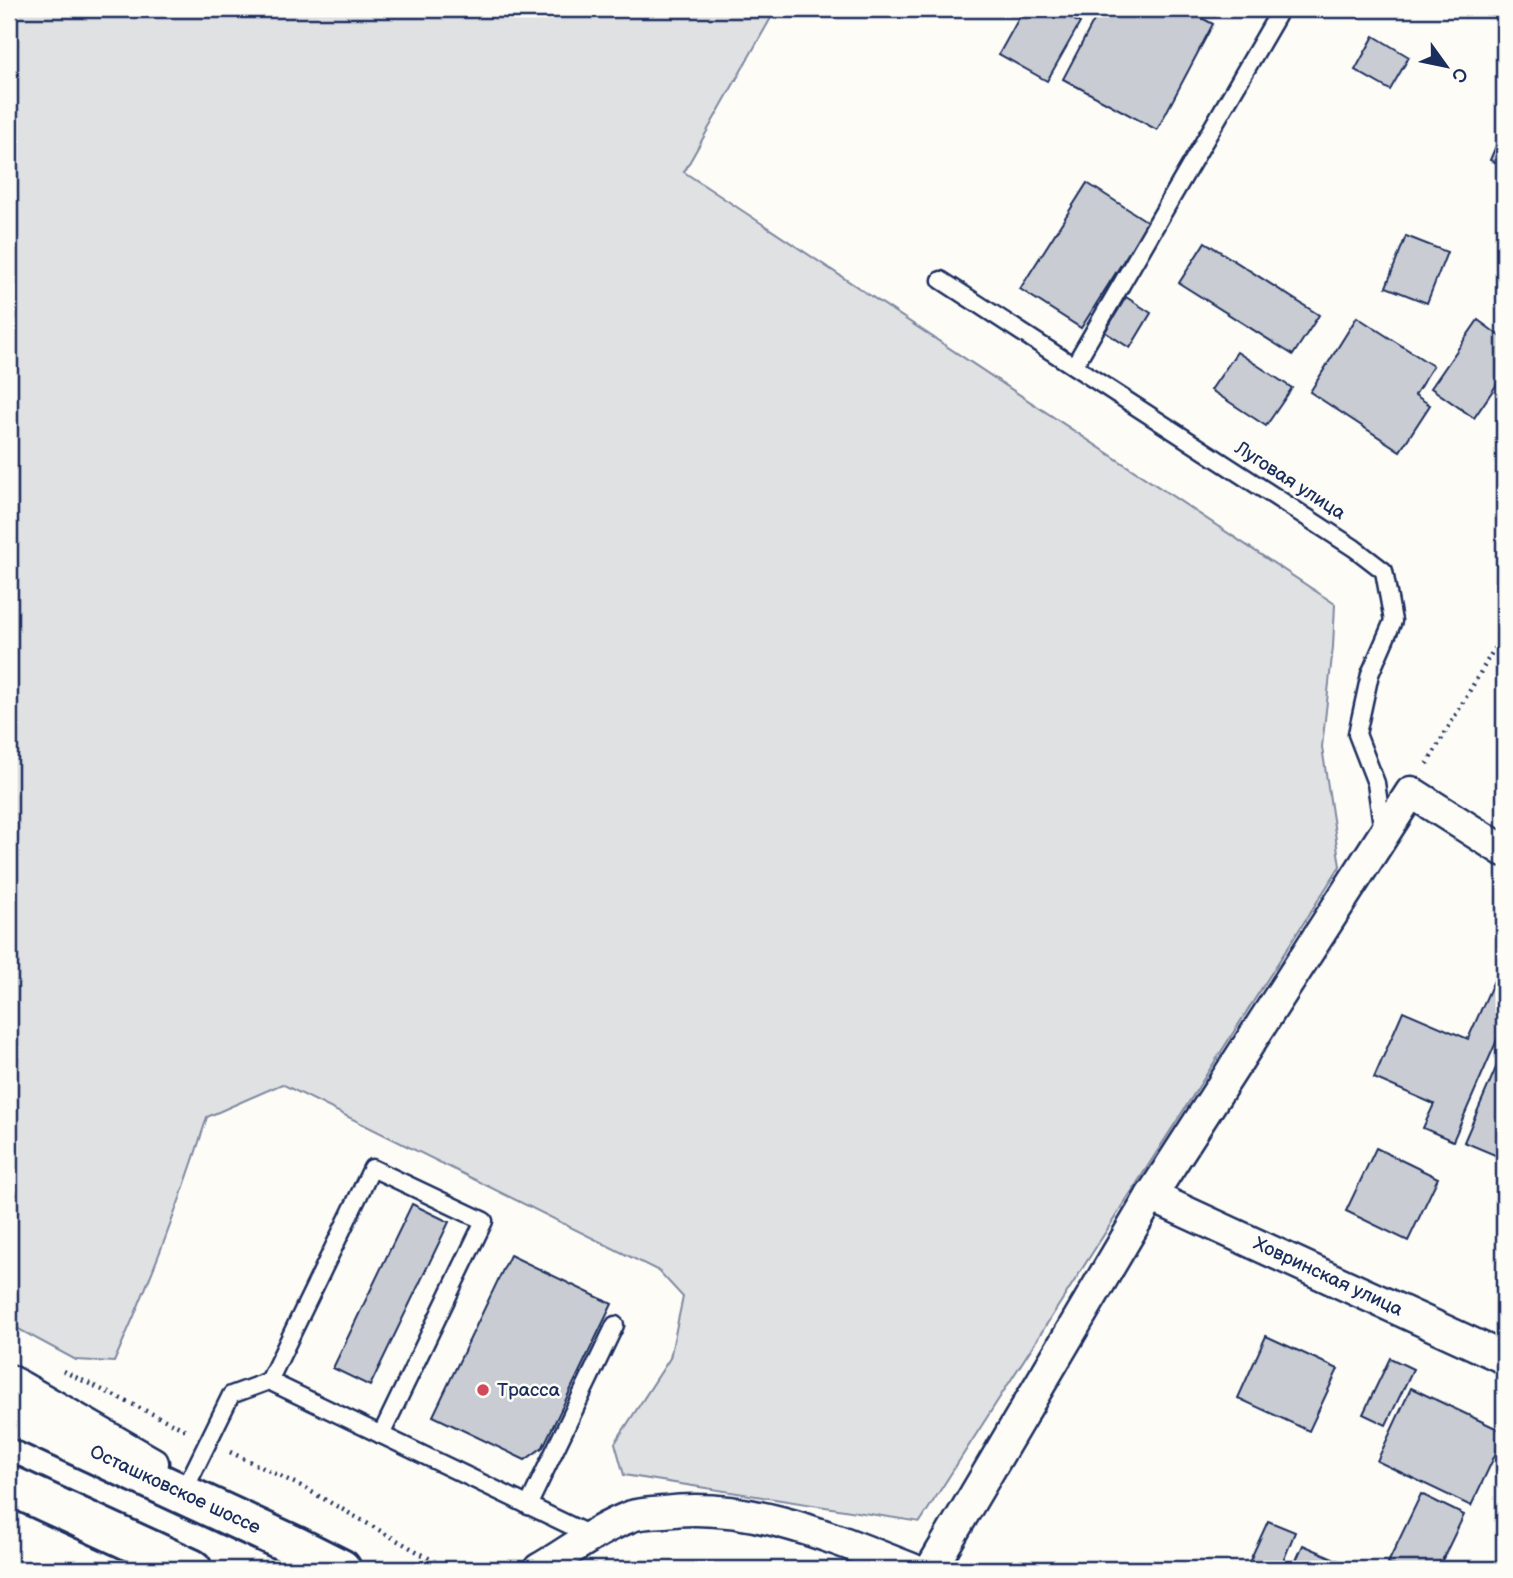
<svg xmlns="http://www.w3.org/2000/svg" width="1513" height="1578" font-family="'Balsamiq Sans',sans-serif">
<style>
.green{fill:#e0e1e3;stroke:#7e88a0;stroke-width:2}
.building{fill:#c9ccd3;stroke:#1b2f5e;stroke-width:2}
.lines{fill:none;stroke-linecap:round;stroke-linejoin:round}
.service-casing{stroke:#1b2f5e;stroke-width:21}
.minor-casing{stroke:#1b2f5e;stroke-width:35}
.secondary-casing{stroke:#1b2f5e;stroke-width:44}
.path{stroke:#1b2f5e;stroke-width:4.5;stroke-dasharray:2 5;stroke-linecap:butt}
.service{stroke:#fdfcf7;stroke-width:16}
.minor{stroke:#fdfcf7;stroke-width:30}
.secondary{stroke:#fdfcf7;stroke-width:38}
.poi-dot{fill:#d1495b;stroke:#fdfcf7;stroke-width:2.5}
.labels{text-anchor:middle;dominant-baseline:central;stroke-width:5;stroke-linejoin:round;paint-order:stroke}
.street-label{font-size:19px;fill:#1b2f5e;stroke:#fdfcf7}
.poi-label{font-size:19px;fill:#1b2f5e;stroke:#fdfcf7;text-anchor:start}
</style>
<rect width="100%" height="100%" fill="#fdfcf7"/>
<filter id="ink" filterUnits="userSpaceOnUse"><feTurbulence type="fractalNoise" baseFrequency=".0143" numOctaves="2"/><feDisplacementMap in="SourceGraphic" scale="14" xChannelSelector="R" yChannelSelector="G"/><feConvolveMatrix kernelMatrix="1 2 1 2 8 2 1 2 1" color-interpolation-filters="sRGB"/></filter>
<g filter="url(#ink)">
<path class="green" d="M 9,9 L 776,9 L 684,172 L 1335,604 L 1333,647 L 1322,747 L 1340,866 L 920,1522 L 624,1475 L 615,1443 L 670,1358 L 683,1297 L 659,1271 L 282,1084 L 207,1117 C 181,1201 150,1282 114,1362 L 76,1360 L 9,1324 Z"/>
<g class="building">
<path d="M 1024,9 L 1054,9 L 1080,23 L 1047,81 L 999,54 Z"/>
<path d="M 1100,9 L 1185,9 L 1213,24 L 1157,130 L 1063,79 Z"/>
<path d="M 1374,36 L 1409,57 L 1390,90 L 1355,70 Z"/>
<path d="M 1504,127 L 1504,166 L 1490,160 Z"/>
<path d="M 1087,183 L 1148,222 L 1081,328 L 1020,289 Z"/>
<path d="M 1406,236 L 1447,252 L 1427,303 L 1386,287 Z"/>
<path d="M 1205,242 L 1319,315 L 1293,355 L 1179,283 Z"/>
<path d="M 1126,297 L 1151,313 L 1130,348 L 1105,332 Z"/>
<path d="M 1357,317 L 1433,366 L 1415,395 L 1430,405 L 1400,451 L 1310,392 Z"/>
<path d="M 1478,320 L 1504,339 L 1504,374 L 1474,418 L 1431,388 Z"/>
<path d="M 1237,352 L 1292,388 L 1266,426 L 1211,390 Z"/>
<path d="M 1504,958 L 1504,1024 L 1453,1141 L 1423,1128 L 1434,1104 L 1374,1078 L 1403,1011 L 1468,1039 Z"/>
<path d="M 1498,1063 L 1504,1066 L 1504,1153 L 1502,1158 L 1464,1142 Z"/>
<path d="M 1376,1148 L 1438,1178 L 1408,1241 L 1346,1211 Z"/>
<path d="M 412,1204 L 449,1222 L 370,1386 L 333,1368 Z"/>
<path d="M 510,1255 L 612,1304 L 543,1447 L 525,1460 L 433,1416 Z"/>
<path d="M 1266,1336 L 1338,1369 L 1309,1431 L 1238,1398 Z"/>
<path d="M 1390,1358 L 1413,1369 L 1386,1425 L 1363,1414 Z"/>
<path d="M 1411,1388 L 1504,1432 L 1504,1436 L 1471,1506 L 1377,1461 Z"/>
<path d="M 1421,1494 L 1464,1515 L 1438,1569 L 1402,1569 L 1388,1563 Z"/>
<path d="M 1268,1521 L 1295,1532 L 1280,1569 L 1246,1569 Z"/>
<path d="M 1303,1545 L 1358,1569 L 1292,1569 Z"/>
</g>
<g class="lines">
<defs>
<g id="service">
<path d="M 941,280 L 1354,548 L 1384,571 L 1393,621 L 1370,674 L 1357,734 L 1376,783 L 1383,832"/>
<path d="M 1074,366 L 1277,16"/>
<path d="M 269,1381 L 372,1168 L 484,1221 L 381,1435"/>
<path d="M 183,1493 L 231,1395 L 269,1381 L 590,1535"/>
<path d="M 528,1506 L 615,1325"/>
</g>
<g id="minor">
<path d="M 1151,1196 L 1504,1358"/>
<path d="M 9,1380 L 153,1463"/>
<path d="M 539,1569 C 570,1551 597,1529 632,1516 C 641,1513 653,1513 664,1512 C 750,1501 833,1538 912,1569"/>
<path d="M 931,1569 L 1151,1196 L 1411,792 L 1504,851"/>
</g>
<g id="secondary">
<path d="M 9,1414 L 295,1546 L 341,1569"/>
<path d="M 9,1485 L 192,1569"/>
</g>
</defs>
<use href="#service" class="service-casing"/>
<use href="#minor" class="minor-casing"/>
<use href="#secondary" class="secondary-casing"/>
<g class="path">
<path d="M 1427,764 L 1504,632"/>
<path d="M 63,1371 L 188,1431"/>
<path d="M 230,1452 L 301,1486 L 448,1569"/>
</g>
<use href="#service" class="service"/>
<use href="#minor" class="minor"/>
<use href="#secondary" class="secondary"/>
</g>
</g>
<circle class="poi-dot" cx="483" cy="1390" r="7"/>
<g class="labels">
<g class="street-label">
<text transform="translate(1290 481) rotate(33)">Луговая улица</text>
<text transform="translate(1328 1277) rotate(25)">Ховринская улица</text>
<text transform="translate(175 1490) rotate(25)">Осташковское шоссе</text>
</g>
<g class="poi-label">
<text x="497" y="1390">Трасса</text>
</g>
</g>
<rect width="1513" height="1578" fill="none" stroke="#fdfcf7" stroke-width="35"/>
<rect x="18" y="18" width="1478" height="1543" fill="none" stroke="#1b2f5e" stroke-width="2.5" filter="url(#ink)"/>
<g transform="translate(1446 66) rotate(123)" stroke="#fdfcf7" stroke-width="5" paint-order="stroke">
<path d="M0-5L12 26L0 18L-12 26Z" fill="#1b2f5e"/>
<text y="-10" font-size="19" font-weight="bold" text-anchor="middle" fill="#1b2f5e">С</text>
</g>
</svg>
